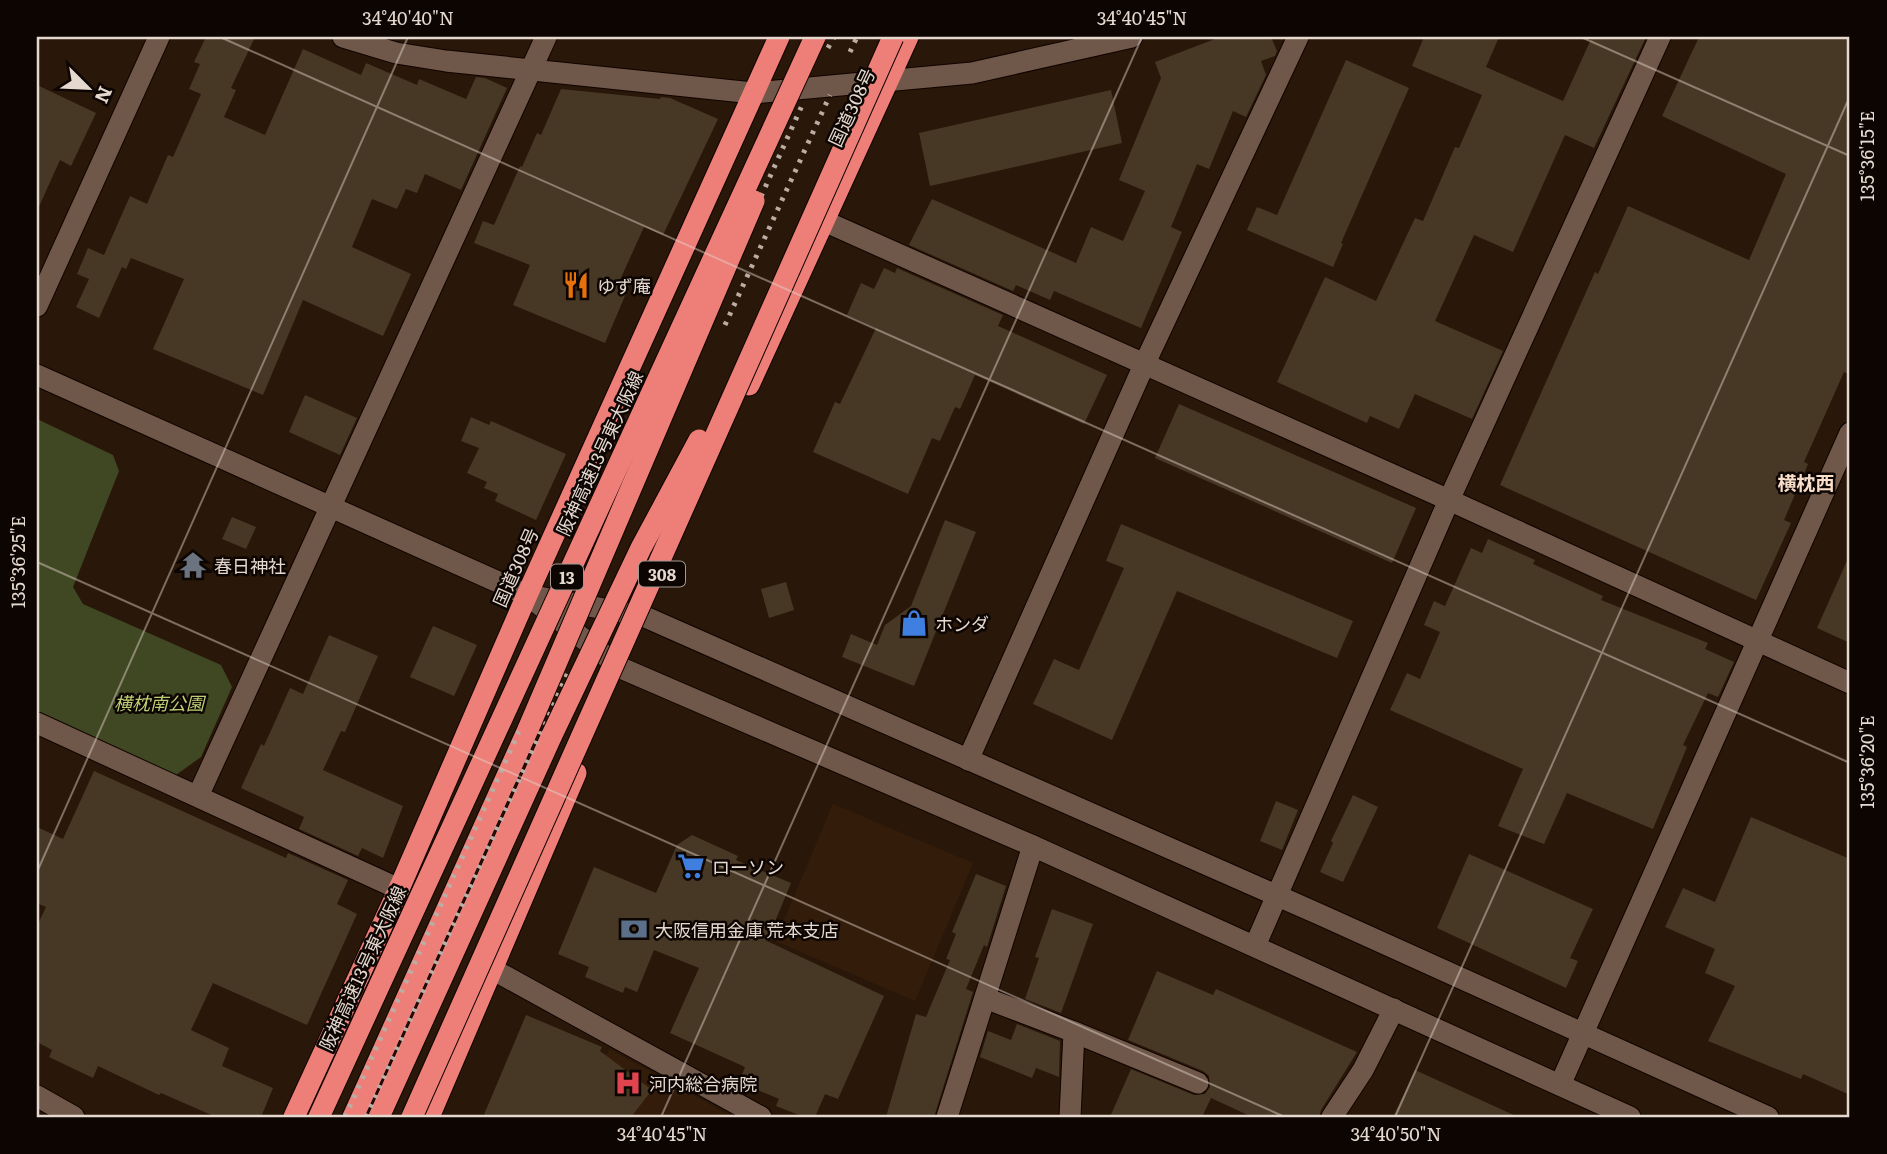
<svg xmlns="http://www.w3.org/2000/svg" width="1887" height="1154" font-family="Literata,'Noto Sans JP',serif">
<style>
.built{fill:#341c0a}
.green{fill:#404723}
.building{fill:#473825}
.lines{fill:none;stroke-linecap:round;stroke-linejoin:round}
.minor-casing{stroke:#110300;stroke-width:23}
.highway-casing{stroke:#110300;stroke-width:23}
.minor{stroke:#6f5849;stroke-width:21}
.highway{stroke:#ed7e78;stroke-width:21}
.rail{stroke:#bbada3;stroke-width:5;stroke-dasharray:3.5 7;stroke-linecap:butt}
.highway-bridge-casing{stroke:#110300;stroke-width:23;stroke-linecap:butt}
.highway-bridge{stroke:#ed7e78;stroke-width:21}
.ticks{fill:none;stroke:#e5d8cf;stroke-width:2;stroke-opacity:0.45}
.labels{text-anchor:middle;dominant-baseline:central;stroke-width:5;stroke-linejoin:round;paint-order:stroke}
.shield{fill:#0c0502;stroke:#a49992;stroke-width:2}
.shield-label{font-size:16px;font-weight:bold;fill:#e5d8cf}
.street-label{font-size:18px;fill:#e5d8cf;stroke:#0c0502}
.poi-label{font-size:18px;fill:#e5d8cf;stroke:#0c0502;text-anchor:start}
.park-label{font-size:18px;font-style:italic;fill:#bdcf75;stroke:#0c0502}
.neighbourhood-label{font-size:19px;font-weight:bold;fill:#f9deca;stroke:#0c0502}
.neatline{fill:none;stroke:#e5d8cf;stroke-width:2.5}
.ticks-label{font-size:18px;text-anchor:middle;fill:#e5d8cf}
</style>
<rect width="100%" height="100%" fill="#291709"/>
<g class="built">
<path d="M 833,804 L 973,863 L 915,1001 L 775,941 Z"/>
<path d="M 610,1049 L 733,1117 L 561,1117 Z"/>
</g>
<path class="green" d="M 37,419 L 113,455 L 119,471 L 73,587 L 83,604 L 221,665 L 232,687 L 201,757 L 176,775 L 37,711 Z"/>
<g class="building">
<path d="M 206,37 L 255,37 L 231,88 L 236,90 L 224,117 L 265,135 L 303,49 L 361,75 L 366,63 L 417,85 L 419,79 L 466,99 L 476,77 L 485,78 L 507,88 L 461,190 L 425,174 L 417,193 L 406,189 L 397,209 L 372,199 L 352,247 L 411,274 L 383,336 L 303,300 L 263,395 L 153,349 L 184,279 L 131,258 L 126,269 L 122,267 L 99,318 L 76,307 L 89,279 L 77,274 L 88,248 L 104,255 L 130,196 L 147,204 L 168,155 L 173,157 L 201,94 L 189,89 L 200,64 L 194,62 Z"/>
<path d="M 1220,37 L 1271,37 L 1277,51 L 1275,56 L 1261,61 L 1266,75 L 1246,117 L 1233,111 L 1209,169 L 1197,164 L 1171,227 L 1182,232 L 1141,328 L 1054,291 L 1050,300 L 1016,285 L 1013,291 L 909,245 L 932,199 L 1076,263 L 1091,227 L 1123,241 L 1145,191 L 1119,180 L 1161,78 L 1155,62 Z"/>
<path d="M 1424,37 L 1499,37 L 1486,67 L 1563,101 L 1592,37 L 1646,37 L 1594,148 L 1565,135 L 1513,252 L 1474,235 L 1435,321 L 1503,351 L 1472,419 L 1415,394 L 1399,429 L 1370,416 L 1367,423 L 1277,382 L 1325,277 L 1376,301 L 1415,218 L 1423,221 L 1455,147 L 1459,148 L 1482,95 L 1412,66 Z"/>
<path d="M 1699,37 L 1850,37 L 1850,375 L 1844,372 L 1804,462 L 1808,464 L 1784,520 L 1791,523 L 1756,600 L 1500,485 L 1595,272 L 1598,274 L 1628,206 L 1749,260 L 1786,174 L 1662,116 Z"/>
<path d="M 1346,60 L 1409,88 L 1341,243 L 1343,244 L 1333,267 L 1247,230 L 1257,207 L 1277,215 Z"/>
<path d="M 37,85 L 96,113 L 71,166 L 60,160 L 37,211 Z"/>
<path d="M 561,89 L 660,99 L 661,97 L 670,98 L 718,119 L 663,235 L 644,227 L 620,280 L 630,284 L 605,343 L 513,305 L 530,265 L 474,243 L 483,221 L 494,225 L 520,166 L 522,167 L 537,133 L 541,135 Z"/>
<path d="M 1111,90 L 1122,143 L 930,186 L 919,133 Z"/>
<path d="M 884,268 L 895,273 L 897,268 L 1003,315 L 998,326 L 1107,375 L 1084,424 L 975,375 L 960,409 L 955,407 L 940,441 L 932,438 L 908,494 L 813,452 L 835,402 L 840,404 L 876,328 L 847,315 L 861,283 L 874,289 Z"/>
<path d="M 305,395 L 357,418 L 340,455 L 289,432 Z"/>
<path d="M 1179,404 L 1416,508 L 1392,563 L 1155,458 Z"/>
<path d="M 471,417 L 489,425 L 491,421 L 566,454 L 536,520 L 495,501 L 498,494 L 484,488 L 487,482 L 467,473 L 479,448 L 461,441 Z"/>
<path d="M 232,517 L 256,527 L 246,549 L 222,539 Z"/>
<path d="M 945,520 L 976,532 L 914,686 L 842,657 L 851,634 L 877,645 L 885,625 L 911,606 Z"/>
<path d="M 1121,524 L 1353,621 L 1337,658 L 1177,591 L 1112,740 L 1033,704 L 1054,659 L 1079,670 L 1124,568 L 1106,561 Z"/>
<path d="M 1488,539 L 1535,560 L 1533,564 L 1603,596 L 1601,600 L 1708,643 L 1705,649 L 1734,662 L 1718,697 L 1708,693 L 1683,745 L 1687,747 L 1653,829 L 1567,793 L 1544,844 L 1498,826 L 1523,769 L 1390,710 L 1407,673 L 1420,679 L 1440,632 L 1424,625 L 1434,601 L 1445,606 L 1471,548 L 1482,553 Z"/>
<path d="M 1850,554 L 1850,643 L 1817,628 Z"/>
<path d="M 786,582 L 794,610 L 769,618 L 761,589 Z"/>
<path d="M 433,626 L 477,645 L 454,696 L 410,677 Z"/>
<path d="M 329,635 L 378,656 L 345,732 L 341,731 L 323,770 L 403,806 L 383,858 L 362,848 L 358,856 L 299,829 L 304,817 L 241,788 L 261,744 L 264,746 L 290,688 L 303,694 Z"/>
<path d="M 94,771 L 286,858 L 288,853 L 348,880 L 337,904 L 357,914 L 307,1025 L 213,983 L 191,1030 L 229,1048 L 222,1066 L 273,1088 L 261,1117 L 216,1117 L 161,1093 L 159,1095 L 98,1066 L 93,1078 L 49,1057 L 52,1050 L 37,1042 L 37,926 L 46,907 L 37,903 L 37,827 L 63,839 Z"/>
<path d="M 1353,795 L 1378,807 L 1343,882 L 1320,872 L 1333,843 L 1331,841 Z"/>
<path d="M 1276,801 L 1298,810 L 1282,850 L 1260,841 Z"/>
<path d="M 1751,817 L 1850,859 L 1850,1095 L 1803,1074 L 1801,1079 L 1708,1041 L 1735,986 L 1705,973 L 1715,949 L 1665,927 L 1683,888 L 1715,902 Z"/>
<path d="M 692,835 L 738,856 L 736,860 L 791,883 L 767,941 L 884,996 L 838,1099 L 825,1094 L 815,1117 L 804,1117 L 776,1106 L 779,1099 L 739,1082 L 745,1067 L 670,1033 L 699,968 L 654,950 L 637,992 L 625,987 L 623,993 L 585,977 L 589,967 L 558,954 L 594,867 L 656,893 L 677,845 Z"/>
<path d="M 1469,854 L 1593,909 L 1570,958 L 1578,961 L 1566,988 L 1437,928 Z"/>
<path d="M 976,874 L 1006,886 L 987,947 L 984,945 L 966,989 L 973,992 L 934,1117 L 886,1117 L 916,1014 L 926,1017 L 950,960 L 946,959 L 956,934 L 952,932 Z"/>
<path d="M 1052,909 L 1093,924 L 1061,1013 L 1025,999 L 1039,958 L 1035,957 Z"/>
<path d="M 1157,971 L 1213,995 L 1216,989 L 1357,1052 L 1321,1110 L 1319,1117 L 1252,1117 L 1211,1098 L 1202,1117 L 1110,1117 L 1131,1069 L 1194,1095 L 1205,1094 L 1210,1087 L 1209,1076 L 1203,1071 L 1128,1040 Z"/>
<path d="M 526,1015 L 602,1047 L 600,1051 L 652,1090 L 631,1117 L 483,1117 Z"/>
<path d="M 1017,1024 L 1060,1041 L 1059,1077 L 1036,1068 L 1032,1078 L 980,1057 L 988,1031 L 1011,1040 Z"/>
<path d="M 1415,1070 L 1518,1117 L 1393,1117 Z"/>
</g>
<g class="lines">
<defs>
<g id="minor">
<path d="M 343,37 L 396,53 L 446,61 L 753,93 L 972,73 L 1132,37"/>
<path d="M 824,221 L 1449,500 L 1850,683"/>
<path d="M 37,306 L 159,37"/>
<path d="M 37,375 L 527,595 L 621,668 L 1033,846 L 1630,1117"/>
<path d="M 539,597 L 643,616 L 1321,915 L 1768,1117"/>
<path d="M 37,723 L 399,889"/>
<path d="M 968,760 L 1144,365 L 1298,37"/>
<path d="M 198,796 L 546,37"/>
<path d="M 1255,946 L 1449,500 L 1660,37"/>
<path d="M 492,969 L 761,1117"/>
<path d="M 985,998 L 1074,1032 L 1070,1117"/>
<path d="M 1074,1032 L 1198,1083"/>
<path d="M 1560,1085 L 1850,433"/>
<path d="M 37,1096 L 74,1117"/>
<path d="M 947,1117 L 1033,846"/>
<path d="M 1332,1117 L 1363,1070 L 1394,1009"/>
</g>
<g id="highway">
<path d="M 749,385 L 908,37"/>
<path d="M 294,1117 L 399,889 L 527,595 L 779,37"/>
<path d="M 353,1117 L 529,727"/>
<path d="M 379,1117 L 552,735"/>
<path d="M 429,1117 L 576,773"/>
</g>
</defs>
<use href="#minor" class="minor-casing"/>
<use href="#highway" class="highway-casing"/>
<use href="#minor" class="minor"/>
<use href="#highway" class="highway"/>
<g class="rail">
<path d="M 828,48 L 834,37"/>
<path d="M 850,52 L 857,37"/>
<path d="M 705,321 L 804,101"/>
<path d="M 725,325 L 830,95"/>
<path d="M 345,1117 L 549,665"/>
<path d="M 366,1117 L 569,670"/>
</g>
<defs>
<g id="highway-bridge">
<path d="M 529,727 L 754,201"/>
<path d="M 552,735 L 641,548 L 699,440"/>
<path d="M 319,1117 L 815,37"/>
<path d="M 412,1117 L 893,37"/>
</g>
</defs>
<use href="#highway-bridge" class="highway-bridge-casing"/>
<use href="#highway-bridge" class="highway-bridge"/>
</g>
<path class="ticks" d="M 220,37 L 1850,763M 1581,37 L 1850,156M 37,562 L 1285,1117M 37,872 L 408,37M 661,1117 L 1142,37M 1395,1117 L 1850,96"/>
<defs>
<symbol id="restaurant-bare" viewBox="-9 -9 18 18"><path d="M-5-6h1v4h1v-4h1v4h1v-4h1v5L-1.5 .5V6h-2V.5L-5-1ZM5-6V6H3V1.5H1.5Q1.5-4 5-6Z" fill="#e8710a" stroke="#0c0502" stroke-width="2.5" paint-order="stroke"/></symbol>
<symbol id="temple-bare" viewBox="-9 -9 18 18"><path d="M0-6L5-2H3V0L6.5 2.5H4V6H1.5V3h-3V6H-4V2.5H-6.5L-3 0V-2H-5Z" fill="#6b7280" stroke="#0c0502" stroke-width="2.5" paint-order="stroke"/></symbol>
<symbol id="shop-bare" viewBox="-9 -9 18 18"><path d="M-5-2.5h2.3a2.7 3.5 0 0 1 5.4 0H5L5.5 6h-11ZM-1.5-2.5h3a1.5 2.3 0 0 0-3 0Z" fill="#3f7fe0" stroke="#0c0502" stroke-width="2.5" paint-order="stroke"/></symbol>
<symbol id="supermarket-bare" viewBox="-9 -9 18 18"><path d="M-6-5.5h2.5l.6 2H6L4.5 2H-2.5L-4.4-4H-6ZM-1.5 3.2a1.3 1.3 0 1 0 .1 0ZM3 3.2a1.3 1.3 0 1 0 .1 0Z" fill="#3f7fe0" stroke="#0c0502" stroke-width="2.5" paint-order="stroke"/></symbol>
<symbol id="bank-bare" viewBox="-9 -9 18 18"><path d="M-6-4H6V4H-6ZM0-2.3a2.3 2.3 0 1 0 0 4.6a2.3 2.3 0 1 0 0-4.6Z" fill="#5c6f8a" stroke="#0c0502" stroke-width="2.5" paint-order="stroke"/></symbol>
<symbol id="hospital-bare" viewBox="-9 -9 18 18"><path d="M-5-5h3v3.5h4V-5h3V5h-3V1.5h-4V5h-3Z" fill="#e0444e" stroke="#0c0502" stroke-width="2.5" paint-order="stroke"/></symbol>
</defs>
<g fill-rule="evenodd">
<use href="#restaurant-bare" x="557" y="266" width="38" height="38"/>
<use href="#temple-bare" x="174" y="546" width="38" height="38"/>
<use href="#shop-bare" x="895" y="604" width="38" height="38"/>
<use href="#supermarket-bare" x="672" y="847" width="38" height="38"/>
<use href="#bank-bare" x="615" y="910" width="38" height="38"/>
<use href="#hospital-bare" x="609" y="1064" width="38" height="38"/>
</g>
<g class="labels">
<g class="shield">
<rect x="639" y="561.5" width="46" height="25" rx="5"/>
<rect x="551" y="564.5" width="32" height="25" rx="5"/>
</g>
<g class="shield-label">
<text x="662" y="574">308</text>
<text x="567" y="577">13</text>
</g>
<g class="street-label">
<text transform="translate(851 107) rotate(-65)">国道308号</text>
<text transform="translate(599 453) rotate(-65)">阪神高速13号東大阪線</text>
<text transform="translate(515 567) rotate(-66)">国道308号</text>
<text transform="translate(362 968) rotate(-65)">阪神高速13号東大阪線</text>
</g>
<g class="poi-label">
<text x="597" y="285">ゆず庵</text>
<text x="214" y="565">春日神社</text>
<text x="935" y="623">ホンダ</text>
<text x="712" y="866">ローソン</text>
<text x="655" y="929">大阪信用金庫 荒本支店</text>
<text x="649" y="1083">河内総合病院</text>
</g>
<g class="park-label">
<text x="159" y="702">横枕南公園</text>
</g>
<g class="neighbourhood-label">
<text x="1806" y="482">横枕西</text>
</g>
</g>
<rect width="1887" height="1154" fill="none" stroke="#0c0502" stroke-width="77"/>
<g transform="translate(88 88) rotate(114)" stroke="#0c0502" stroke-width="5" paint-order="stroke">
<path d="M0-5L12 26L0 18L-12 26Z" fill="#e5d8cf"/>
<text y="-10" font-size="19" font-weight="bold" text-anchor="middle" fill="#e5d8cf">N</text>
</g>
<rect x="38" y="38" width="1810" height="1078" class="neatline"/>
<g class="ticks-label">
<text x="408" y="25">34°40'40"N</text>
<text x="1142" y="25">34°40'45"N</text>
<text transform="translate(1868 156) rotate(-90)" y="6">135°36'15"E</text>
<text transform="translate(19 562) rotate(-90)" y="6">135°36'25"E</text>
<text transform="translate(1868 762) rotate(-90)" y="6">135°36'20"E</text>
<text x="662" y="1141">34°40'45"N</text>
<text x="1396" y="1141">34°40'50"N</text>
</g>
</svg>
